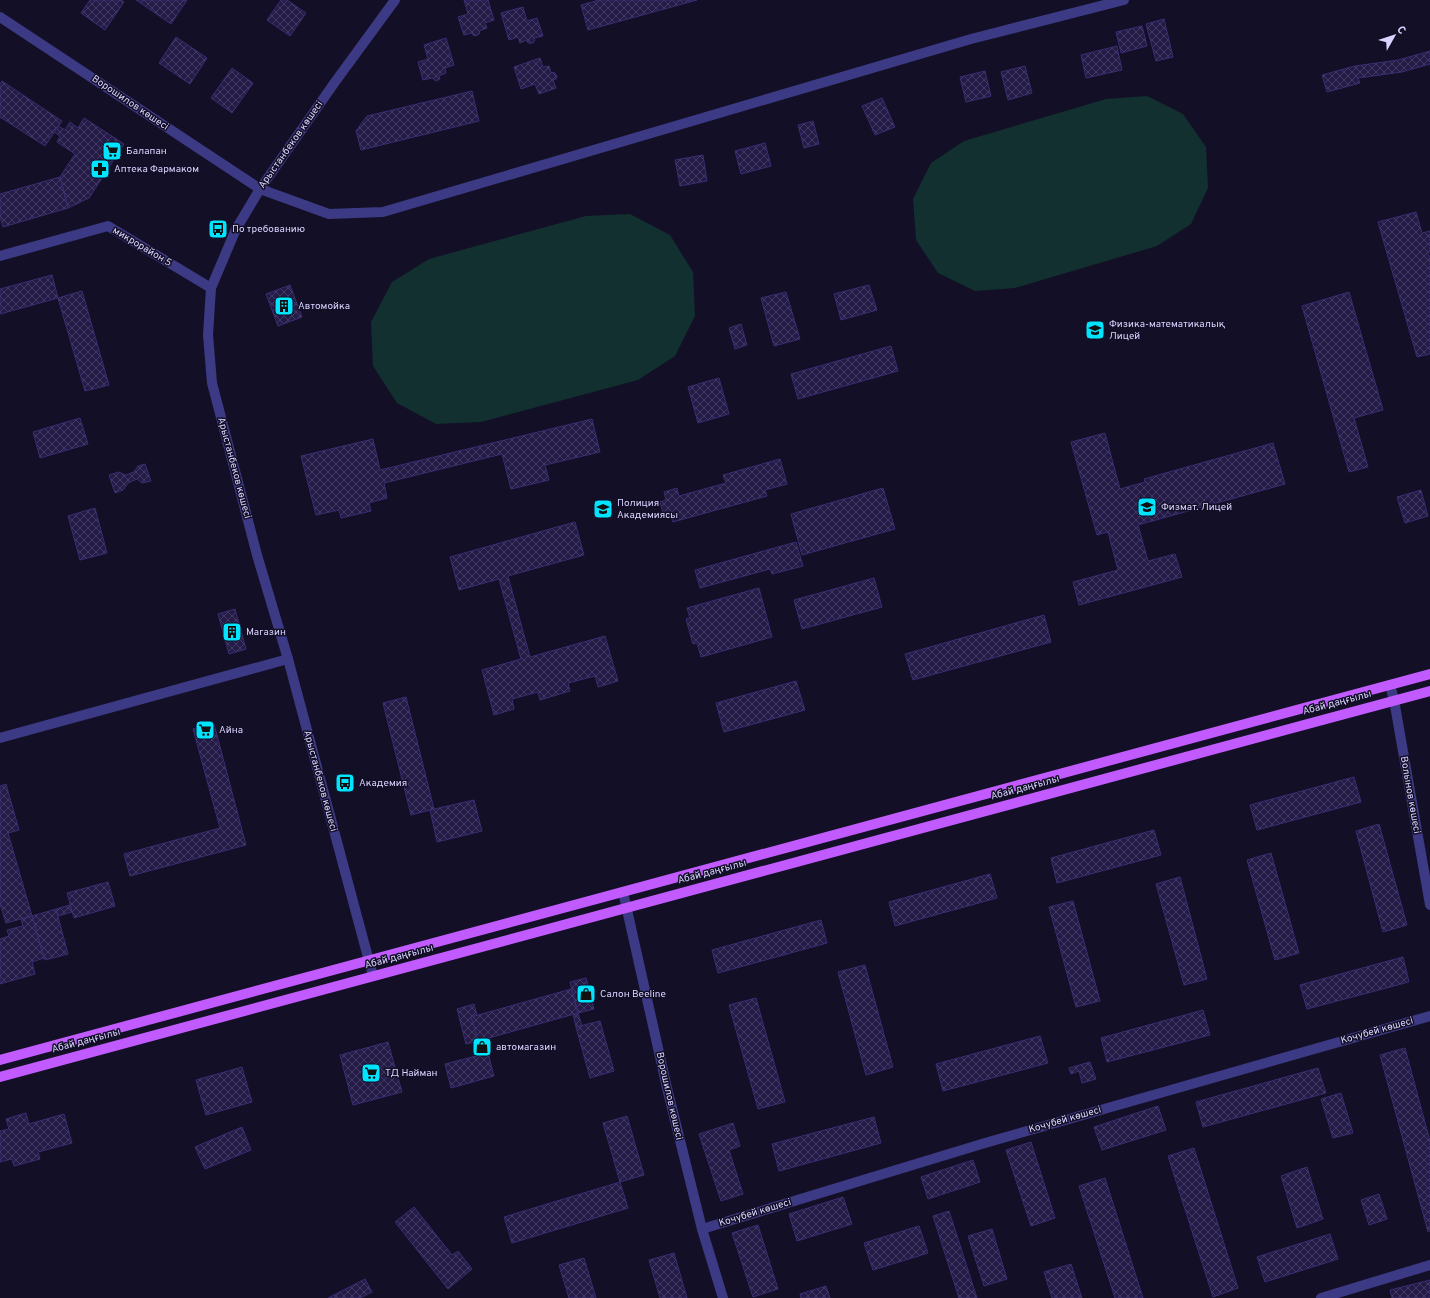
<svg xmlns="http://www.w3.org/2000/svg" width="1430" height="1298" font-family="Overpass,sans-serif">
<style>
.garden{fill:#12302f}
.building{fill:url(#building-cross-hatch);stroke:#3b2d73}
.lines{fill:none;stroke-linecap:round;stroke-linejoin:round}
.minor{stroke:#3d3a85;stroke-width:10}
.major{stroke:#c25bff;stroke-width:10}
.labels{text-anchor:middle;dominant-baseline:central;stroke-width:3;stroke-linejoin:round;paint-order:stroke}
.street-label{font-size:10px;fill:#d9d4ff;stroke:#130f26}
.poi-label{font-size:10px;fill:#d9d4ff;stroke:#130f26;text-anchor:start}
</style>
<defs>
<pattern id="building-cross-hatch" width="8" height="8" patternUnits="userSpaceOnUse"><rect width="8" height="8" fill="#241b47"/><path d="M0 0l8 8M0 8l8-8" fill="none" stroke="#433b63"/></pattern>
</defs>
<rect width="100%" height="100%" fill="#130f26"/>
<g class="garden">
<path d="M 1147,96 L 1183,114 L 1206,147 L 1208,188 L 1191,224 L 1157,246 L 1015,288 L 975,291 L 938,273 L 916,240 L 913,199 L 931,163 L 964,141 L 1106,99 Z"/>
<path d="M 630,214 L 670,235 L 693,272 L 695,316 L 675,356 L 638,380 L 481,422 L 436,424 L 397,403 L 373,366 L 371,322 L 392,282 L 429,259 L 586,216 Z"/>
</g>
<g class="building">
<path d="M 90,0 L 121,0 L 124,2 L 105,30 L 81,13 Z"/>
<path d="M 136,0 L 187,0 L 171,24 Z"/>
<path d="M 281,0 L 287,0 L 306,13 L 290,36 L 267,20 Z"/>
<path d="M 464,0 L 488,0 L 494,20 L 485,23 L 487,28 L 479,31 L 480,33 L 476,36 L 473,35 L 472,33 L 464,35 L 458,17 L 468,14 Z"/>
<path d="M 599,0 L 697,0 L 588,30 L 581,5 Z"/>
<path d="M 523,7 L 527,21 L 537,18 L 543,36 L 534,38 L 535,40 L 533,43 L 528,43 L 527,40 L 520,43 L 518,37 L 509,40 L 501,13 Z"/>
<path d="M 1164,19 L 1173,57 L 1156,61 L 1146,24 Z"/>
<path d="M 1142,26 L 1147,46 L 1121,53 L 1116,32 Z"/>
<path d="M 176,37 L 207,58 L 190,84 L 159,63 Z"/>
<path d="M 446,38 L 454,65 L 445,68 L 446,73 L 439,76 L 440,79 L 436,81 L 432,78 L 423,80 L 418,62 L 428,59 L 424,45 Z"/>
<path d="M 1117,46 L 1122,70 L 1086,78 L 1081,55 Z"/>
<path d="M 1430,51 L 1430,64 L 1402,72 L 1358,78 L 1360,83 L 1327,92 L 1322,75 L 1355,66 L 1398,60 Z"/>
<path d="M 540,58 L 543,67 L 549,66 L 551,73 L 554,72 L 557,76 L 556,79 L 553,80 L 556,88 L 539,94 L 535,84 L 521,89 L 514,67 Z"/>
<path d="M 1025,66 L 1032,93 L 1008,100 L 1001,72 Z"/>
<path d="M 232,68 L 253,83 L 232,113 L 211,98 Z"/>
<path d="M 985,71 L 991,96 L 966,102 L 960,77 Z"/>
<path d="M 2,81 L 62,121 L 45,146 L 0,117 L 0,84 Z"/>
<path d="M 472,91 L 479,121 L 361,150 L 356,131 L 367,116 Z"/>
<path d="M 882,98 L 895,127 L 875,135 L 862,106 Z"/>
<path d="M 84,118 L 124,144 L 89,198 L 68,208 L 60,177 L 75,154 L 57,142 L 60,136 L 54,132 L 58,126 L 65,130 L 70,122 L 78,128 Z"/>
<path d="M 813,121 L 819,144 L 804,148 L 798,125 Z"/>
<path d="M 765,143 L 771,166 L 741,174 L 735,151 Z"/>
<path d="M 703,155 L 707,181 L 680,186 L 675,160 Z"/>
<path d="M 60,177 L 68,208 L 3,227 L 0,217 L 0,194 Z"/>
<path d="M 1416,212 L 1422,233 L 1430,231 L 1430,252 L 1428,252 L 1430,259 L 1430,354 L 1417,357 L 1378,222 Z"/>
<path d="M 52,275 L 58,298 L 0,314 L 0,289 Z"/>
<path d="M 290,285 L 302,317 L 278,326 L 266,294 Z"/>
<path d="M 869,285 L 877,310 L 841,320 L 834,294 Z"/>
<path d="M 82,291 L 109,385 L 85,391 L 58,298 Z"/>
<path d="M 786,292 L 800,339 L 774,346 L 761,298 Z"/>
<path d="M 1349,292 L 1383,410 L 1354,418 L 1368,467 L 1349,472 L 1302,306 Z"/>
<path d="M 741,324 L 747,345 L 735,349 L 729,328 Z"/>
<path d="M 891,346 L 898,371 L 798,399 L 791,374 Z"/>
<path d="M 719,378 L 729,414 L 698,423 L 688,387 Z"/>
<path d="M 80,418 L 88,444 L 40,458 L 33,432 Z"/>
<path d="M 592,419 L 600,452 L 545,465 L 549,480 L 511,489 L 502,454 L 384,483 L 387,498 L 369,503 L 371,511 L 341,518 L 339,510 L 316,515 L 301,456 L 373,439 L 380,470 Z"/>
<path d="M 1105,433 L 1120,489 L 1145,482 L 1144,479 L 1273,443 L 1285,484 L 1138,525 L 1148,561 L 1175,554 L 1182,577 L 1079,605 L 1073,582 L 1118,570 L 1108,532 L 1097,535 L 1071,442 Z"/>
<path d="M 780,459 L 787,484 L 765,490 L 767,496 L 673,522 L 670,514 L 664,516 L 660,502 L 666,500 L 664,492 L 677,488 L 679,496 L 726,483 L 723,475 Z"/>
<path d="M 145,464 L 151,481 L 142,483 L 137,479 L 128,483 L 123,490 L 115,493 L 109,475 L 119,472 L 125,475 L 134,472 L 138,466 Z"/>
<path d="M 883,488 L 895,529 L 802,555 L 791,514 Z"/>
<path d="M 1421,490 L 1428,516 L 1405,523 L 1397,497 Z"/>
<path d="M 95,508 L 107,553 L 80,560 L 68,516 Z"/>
<path d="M 575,522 L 584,555 L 508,576 L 530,657 L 605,636 L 618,681 L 598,687 L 595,676 L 568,683 L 570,691 L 540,700 L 538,692 L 512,699 L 514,709 L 494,715 L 482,670 L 521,659 L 499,579 L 459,590 L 450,557 Z"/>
<path d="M 796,542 L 803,566 L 772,574 L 770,569 L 700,588 L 695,570 Z"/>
<path d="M 874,578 L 882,607 L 802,629 L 794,600 Z"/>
<path d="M 759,588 L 772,637 L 701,657 L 697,643 L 693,644 L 686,619 L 690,618 L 687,608 Z"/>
<path d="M 235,609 L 246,649 L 229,654 L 218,614 Z"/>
<path d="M 1044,615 L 1051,642 L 913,680 L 905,654 Z"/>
<path d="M 796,681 L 805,710 L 724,732 L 716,703 Z"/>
<path d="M 406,697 L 434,809 L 411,815 L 383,703 Z"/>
<path d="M 214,724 L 246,845 L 130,876 L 124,854 L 220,828 L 193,729 Z"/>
<path d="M 1354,777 L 1361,802 L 1257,830 L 1250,805 Z"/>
<path d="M 6,784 L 19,830 L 8,833 L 32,916 L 6,923 L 0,904 L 0,786 Z"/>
<path d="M 474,800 L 482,831 L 437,842 L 430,810 Z"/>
<path d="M 1379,824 L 1407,925 L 1383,932 L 1356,831 Z"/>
<path d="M 1154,830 L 1161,855 L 1057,883 L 1051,858 Z"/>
<path d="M 1271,853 L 1299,953 L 1275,960 L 1247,860 Z"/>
<path d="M 990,874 L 997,898 L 895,926 L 889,902 Z"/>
<path d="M 1180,877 L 1207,979 L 1184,985 L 1156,884 Z"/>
<path d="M 108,882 L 115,906 L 74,918 L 67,893 Z"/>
<path d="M 1073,901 L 1100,1001 L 1076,1007 L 1049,907 Z"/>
<path d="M 70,905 L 72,912 L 58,916 L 56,909 Z"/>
<path d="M 56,909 L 68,954 L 45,960 L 32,916 Z"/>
<path d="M 32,916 L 44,958 L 32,962 L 35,974 L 0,984 L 0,939 L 9,936 L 7,930 L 23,926 L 21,919 Z"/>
<path d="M 821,920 L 827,943 L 718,973 L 712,950 Z"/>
<path d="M 1403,957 L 1409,982 L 1307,1009 L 1300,985 Z"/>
<path d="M 865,965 L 893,1067 L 866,1075 L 838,972 Z"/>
<path d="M 586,978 L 594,1009 L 578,1013 L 570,982 Z"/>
<path d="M 571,989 L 578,1013 L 478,1041 L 471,1017 Z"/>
<path d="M 756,998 L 785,1102 L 758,1109 L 729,1005 Z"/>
<path d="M 474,1004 L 477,1015 L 471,1017 L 478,1041 L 466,1044 L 457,1009 Z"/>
<path d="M 1203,1010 L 1210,1035 L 1107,1062 L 1101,1038 Z"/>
<path d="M 578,1013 L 582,1026 L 576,1027 L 573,1014 Z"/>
<path d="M 600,1021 L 614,1071 L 590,1078 L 576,1027 Z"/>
<path d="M 1040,1036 L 1048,1063 L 943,1091 L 936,1064 Z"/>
<path d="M 484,1039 L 488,1053 L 481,1054 L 478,1041 Z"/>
<path d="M 388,1042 L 402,1092 L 353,1105 L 340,1055 Z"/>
<path d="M 1405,1048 L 1430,1141 L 1430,1231 L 1428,1232 L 1380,1055 Z"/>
<path d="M 488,1053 L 494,1076 L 451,1088 L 445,1064 Z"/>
<path d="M 1090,1062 L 1096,1079 L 1082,1083 L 1079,1071 L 1071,1074 L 1069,1068 Z"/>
<path d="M 242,1067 L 252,1102 L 206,1115 L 196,1080 Z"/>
<path d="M 1318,1068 L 1326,1093 L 1203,1127 L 1196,1102 Z"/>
<path d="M 1341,1093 L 1353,1133 L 1333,1138 L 1321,1099 Z"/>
<path d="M 1158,1106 L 1166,1130 L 1102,1150 L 1094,1127 Z"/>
<path d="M 26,1113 L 29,1124 L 64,1114 L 72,1143 L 38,1152 L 40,1159 L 14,1166 L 12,1159 L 0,1162 L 0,1131 L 9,1129 L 6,1119 Z"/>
<path d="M 627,1116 L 644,1175 L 620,1182 L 603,1123 Z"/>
<path d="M 874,1117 L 881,1143 L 779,1171 L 772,1144 Z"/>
<path d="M 733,1123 L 740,1146 L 729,1150 L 743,1194 L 721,1201 L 699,1134 Z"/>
<path d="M 242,1127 L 251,1150 L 205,1169 L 195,1147 Z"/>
<path d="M 1031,1142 L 1055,1218 L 1031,1226 L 1006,1150 Z"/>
<path d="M 1194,1148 L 1238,1288 L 1213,1297 L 1168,1156 Z"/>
<path d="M 973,1160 L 980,1182 L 928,1199 L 921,1177 Z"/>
<path d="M 1307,1167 L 1323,1219 L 1297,1228 L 1281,1176 Z"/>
<path d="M 1105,1178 L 1143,1298 L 1115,1298 L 1079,1186 Z"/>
<path d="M 620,1182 L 628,1208 L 512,1243 L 504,1217 Z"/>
<path d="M 1379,1194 L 1387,1219 L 1369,1225 L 1361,1200 Z"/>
<path d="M 843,1197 L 852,1224 L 797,1241 L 789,1214 Z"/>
<path d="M 414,1207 L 452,1255 L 458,1251 L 472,1269 L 448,1289 L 395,1222 Z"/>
<path d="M 949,1211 L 977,1298 L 959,1298 L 933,1216 Z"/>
<path d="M 758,1225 L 778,1289 L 753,1297 L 732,1233 Z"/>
<path d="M 919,1226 L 928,1253 L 873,1270 L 864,1243 Z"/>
<path d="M 992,1229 L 1007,1279 L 984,1286 L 968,1236 Z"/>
<path d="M 1330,1234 L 1338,1259 L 1265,1282 L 1257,1257 Z"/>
<path d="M 674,1253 L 687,1298 L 660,1298 L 649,1260 Z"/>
<path d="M 584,1258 L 596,1298 L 569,1298 L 559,1265 Z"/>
<path d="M 1071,1264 L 1082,1298 L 1052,1298 L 1044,1272 Z"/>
<path d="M 365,1279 L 372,1292 L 360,1298 L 328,1298 Z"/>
<path d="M 1430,1280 L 1430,1298 L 1392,1298 L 1390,1290 Z"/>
<path d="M 826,1286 L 830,1298 L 801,1298 L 800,1294 Z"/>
</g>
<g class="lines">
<g class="minor">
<path d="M 0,17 L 260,189 L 329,214 L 383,212 L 971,39 L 1124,0"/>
<path d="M 0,256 L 108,226 L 211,288"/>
<path d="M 1390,685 L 1394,700 L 1430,905"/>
<path d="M 0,738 L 288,659"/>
<path d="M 623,892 L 667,1088 L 702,1229 L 723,1298"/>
<path d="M 373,976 L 288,659 L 257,555 L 212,383 L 208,335 L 211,288 L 236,229 L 260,189 L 335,82 L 395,0"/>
<path d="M 702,1229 L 985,1143 L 1430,1016"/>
<path d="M 1321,1298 L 1430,1265"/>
</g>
<g class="major">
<path d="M 0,1060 L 1430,674"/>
<path d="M 0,1077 L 1430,691"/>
</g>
</g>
<defs>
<symbol id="supermarket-square" viewBox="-11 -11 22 22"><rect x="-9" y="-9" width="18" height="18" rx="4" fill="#00e5ff" stroke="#130f26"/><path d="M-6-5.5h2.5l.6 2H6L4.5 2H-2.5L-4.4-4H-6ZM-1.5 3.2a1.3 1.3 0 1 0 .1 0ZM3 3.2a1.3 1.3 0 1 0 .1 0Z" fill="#111"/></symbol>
<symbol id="pharmacy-square" viewBox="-11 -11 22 22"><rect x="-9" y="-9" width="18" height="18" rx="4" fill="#00e5ff" stroke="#130f26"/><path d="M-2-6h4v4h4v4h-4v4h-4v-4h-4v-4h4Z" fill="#111"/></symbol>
<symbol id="bus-square" viewBox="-11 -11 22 22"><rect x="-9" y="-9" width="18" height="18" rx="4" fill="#00e5ff" stroke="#130f26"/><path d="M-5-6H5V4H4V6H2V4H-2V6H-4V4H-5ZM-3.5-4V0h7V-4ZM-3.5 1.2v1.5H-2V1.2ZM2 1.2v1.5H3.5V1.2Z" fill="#111"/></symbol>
<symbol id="building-square" viewBox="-11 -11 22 22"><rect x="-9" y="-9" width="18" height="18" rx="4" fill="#00e5ff" stroke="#130f26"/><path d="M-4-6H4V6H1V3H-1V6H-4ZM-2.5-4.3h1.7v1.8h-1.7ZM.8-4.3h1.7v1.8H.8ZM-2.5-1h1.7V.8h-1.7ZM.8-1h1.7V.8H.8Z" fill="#111"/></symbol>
<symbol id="school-square" viewBox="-11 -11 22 22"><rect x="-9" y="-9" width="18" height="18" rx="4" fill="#00e5ff" stroke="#130f26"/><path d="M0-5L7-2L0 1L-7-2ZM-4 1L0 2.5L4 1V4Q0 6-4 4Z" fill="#111"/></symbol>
<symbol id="university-square" viewBox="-11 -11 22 22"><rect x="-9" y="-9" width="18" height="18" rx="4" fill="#00e5ff" stroke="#130f26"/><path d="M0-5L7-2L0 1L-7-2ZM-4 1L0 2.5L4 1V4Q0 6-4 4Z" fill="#111"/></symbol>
<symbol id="shop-square" viewBox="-11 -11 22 22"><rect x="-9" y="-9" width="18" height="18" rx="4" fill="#00e5ff" stroke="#130f26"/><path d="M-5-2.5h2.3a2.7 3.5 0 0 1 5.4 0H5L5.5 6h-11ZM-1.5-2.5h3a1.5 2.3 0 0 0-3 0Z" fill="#111"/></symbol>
</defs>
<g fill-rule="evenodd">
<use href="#supermarket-square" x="101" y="140" width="22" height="22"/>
<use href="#pharmacy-square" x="89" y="158" width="22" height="22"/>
<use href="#bus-square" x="207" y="218" width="22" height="22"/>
<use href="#building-square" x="273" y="295" width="22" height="22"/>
<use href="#school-square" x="1084" y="319" width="22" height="22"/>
<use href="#school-square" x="1136" y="496" width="22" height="22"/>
<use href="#university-square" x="592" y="498" width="22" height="22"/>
<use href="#building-square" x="221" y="621" width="22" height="22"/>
<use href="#supermarket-square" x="194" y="719" width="22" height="22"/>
<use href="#bus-square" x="334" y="772" width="22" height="22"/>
<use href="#shop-square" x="575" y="983" width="22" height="22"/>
<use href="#shop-square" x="471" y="1036" width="22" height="22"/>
<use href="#supermarket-square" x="360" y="1062" width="22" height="22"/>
</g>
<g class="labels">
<g class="street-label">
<text transform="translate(130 103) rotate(34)">Ворошилов көшесі</text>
<text transform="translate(291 145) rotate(-55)">Арыстанбеков көшесі</text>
<text transform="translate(142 247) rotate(31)">микрорайон 5</text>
<text transform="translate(234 468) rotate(75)">Арыстанбеков көшесі</text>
<text transform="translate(1337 703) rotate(-15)">Абай даңғылы</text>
<text transform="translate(320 781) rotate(75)">Арыстанбеков көшесі</text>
<text transform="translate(1025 788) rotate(-15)">Абай даңғылы</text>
<text transform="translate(1410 795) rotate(80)">Волынов көшесі</text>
<text transform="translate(712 872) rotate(-15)">Абай даңғылы</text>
<text transform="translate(399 957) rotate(-15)">Абай даңғылы</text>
<text transform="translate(1377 1031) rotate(-16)">Кочубей көшесі</text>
<text transform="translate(86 1041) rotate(-15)">Абай даңғылы</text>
<text transform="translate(669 1096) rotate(77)">Ворошилов көшесі</text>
<text transform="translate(1065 1120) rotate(-16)">Кочубей көшесі</text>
<text transform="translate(755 1213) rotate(-17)">Кочубей көшесі</text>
</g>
<g class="poi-label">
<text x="126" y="151">Балапан</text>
<text x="114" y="169">Аптека Фармаком</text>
<text x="232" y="229">По требованию</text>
<text x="298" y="306">Автомойка</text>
<text x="1109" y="324">Физика-математикалық<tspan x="1109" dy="12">Лицей</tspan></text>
<text x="617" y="503">Полиция<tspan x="617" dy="12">Академиясы</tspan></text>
<text x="1161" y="507">Физмат. Лицей</text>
<text x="246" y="632">Магазин</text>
<text x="219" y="730">Айна</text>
<text x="359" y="783">Академия</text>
<text x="600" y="994">Cалон Beeline</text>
<text x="496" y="1047">автомагазин</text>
<text x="385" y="1073">ТД Найман</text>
</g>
</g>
<g transform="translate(1394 36) rotate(51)" stroke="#130f26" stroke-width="3" paint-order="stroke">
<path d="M0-3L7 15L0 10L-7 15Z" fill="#d9d4ff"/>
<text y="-6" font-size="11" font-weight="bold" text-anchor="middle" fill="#d9d4ff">С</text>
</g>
</svg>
